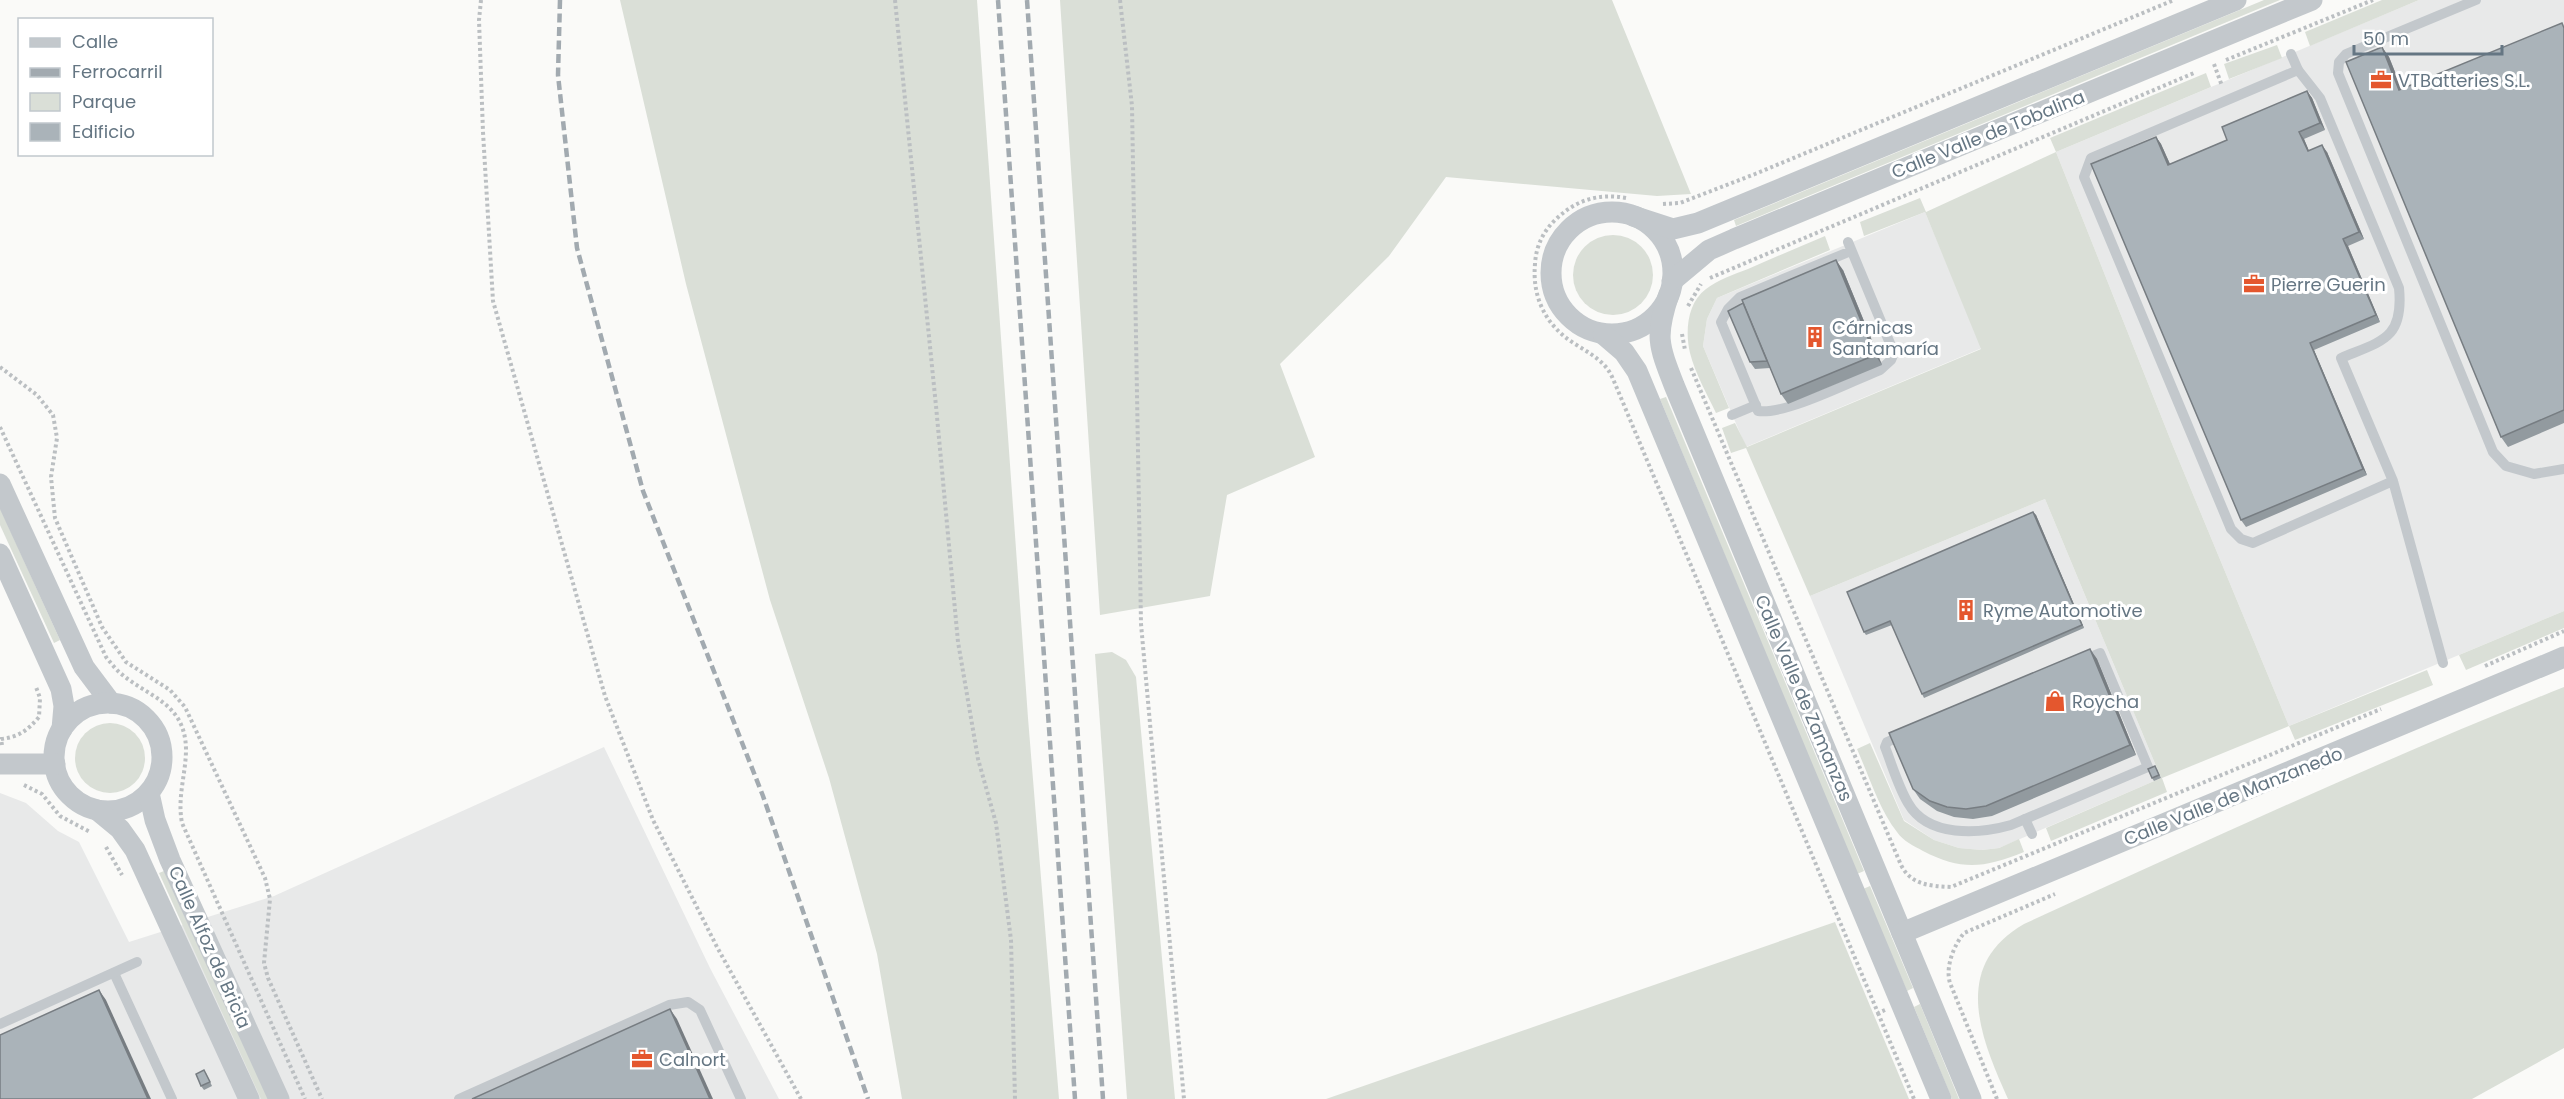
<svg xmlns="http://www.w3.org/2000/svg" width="2564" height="1099" font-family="Poppins,sans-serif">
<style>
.built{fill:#e8e9e9}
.green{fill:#dadfd7}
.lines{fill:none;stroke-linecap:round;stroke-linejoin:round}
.path{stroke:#bbbfc2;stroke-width:4;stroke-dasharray:3 3;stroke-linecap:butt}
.lane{stroke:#c3c8cc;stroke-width:10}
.street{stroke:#c3c8cc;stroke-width:21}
.rail{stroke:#a2aab0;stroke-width:4.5;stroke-dasharray:9 4.5;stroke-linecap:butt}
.wall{fill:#929a9f}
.shaded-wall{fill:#777d82}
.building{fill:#aab3b9;stroke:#777d82;stroke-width:1.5}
.labels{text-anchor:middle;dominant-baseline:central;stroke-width:6;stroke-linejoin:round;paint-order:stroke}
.poi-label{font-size:18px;fill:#657683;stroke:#fff;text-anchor:start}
.street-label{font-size:18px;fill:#657683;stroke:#fff}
</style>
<rect width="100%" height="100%" fill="#fafaf8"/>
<g class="built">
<path d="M 2419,0 L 2564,0 L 2564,611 L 2289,726 L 2173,446 L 2056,152 Z"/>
<path d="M 1925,212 L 1982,348 L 1746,447 L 1703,346 L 1707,319 L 1717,298 Z"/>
<path d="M 2045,499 L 2161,778 L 1999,848 L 1982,850 L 1959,848 L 1934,840 L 1904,820 L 1810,596 Z"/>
<path d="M 604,747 L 710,968 L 779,1099 L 0,1099 L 0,793 L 26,803 L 58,831 L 79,842 L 129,942 L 274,896 Z"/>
</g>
<g class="green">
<path d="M 620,0 L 977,0 L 1028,718 L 1059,1099 L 902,1099 L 877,954 L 829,778 L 770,600 L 686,284 Z"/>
<path d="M 1060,0 L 1612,0 L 1691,194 L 1657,196 L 1446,177 L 1389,256 L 1280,364 L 1315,457 L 1227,495 L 1210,596 L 1100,615 Z"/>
<path d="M 2264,0 L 2280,0 L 1736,226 L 1734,220 Z"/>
<path d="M 2382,0 L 2419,0 L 2310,46 L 2305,32 Z"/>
<path d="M 2277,45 L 2282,58 L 2229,79 L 2224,64 Z"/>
<path d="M 2206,73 L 2211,87 L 2056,152 L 2173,446 L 2289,726 L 2427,670 L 2433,685 L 2295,740 L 2289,726 L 2162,778 L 2167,792 L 2051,841 L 2046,828 L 2161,778 L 2045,499 L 1810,596 L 1746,448 L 1731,453 L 1722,428 L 1735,423 L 1747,447 L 1981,349 L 1925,212 L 1864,236 L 1860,222 L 1920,198 L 1926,212 L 2056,152 L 2050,138 Z"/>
<circle cx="1613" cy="275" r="40"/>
<path d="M 1825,236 L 1830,250 L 1717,298 L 1707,319 L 1703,346 L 1729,408 L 1716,413 C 1707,394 1695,373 1690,353 C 1685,332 1687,303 1706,289 C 1718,280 1734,274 1748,269 C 1773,258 1799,247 1825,236 Z"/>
<path d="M 1666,397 L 1864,871 L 1857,874 L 1660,399 Z"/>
<path d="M 0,508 L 60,640 L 54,643 L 0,525 Z"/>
<path d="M 2564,611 L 2564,628 L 2466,670 L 2459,655 Z"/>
<path d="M 1112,652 L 1126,660 L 1136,677 L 1175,1099 L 1127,1099 L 1095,654 Z"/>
<path d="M 2564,687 L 2564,1048 L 2472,1099 L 2008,1099 C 1980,1037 1951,966 2024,924 C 2203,842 2382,760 2564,687 Z"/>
<circle cx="110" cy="758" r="35"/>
<path d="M 1870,743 L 1904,821 L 1934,840 L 1959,848 L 1982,850 L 1999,848 L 2019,839 L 2024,852 C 1984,868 1962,871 1923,851 C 1914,846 1903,841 1897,832 C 1879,809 1869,776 1857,749 Z"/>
<path d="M 164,871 L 268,1099 L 261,1099 L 159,873 Z"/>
<path d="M 1870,886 L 1913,988 L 1907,991 L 1863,889 Z"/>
<path d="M 1835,922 L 1909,1099 L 1326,1099 Z"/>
<path d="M 1920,1004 L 1959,1099 L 1952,1099 L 1914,1007 Z"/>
</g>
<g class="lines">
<g class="path">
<path d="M 481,0 L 479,20 L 483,132 L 493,301 L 605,696 L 653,820 L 717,947 L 801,1099"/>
<path d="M 895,0 L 936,406 L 958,642 L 978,759 L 996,823 L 1011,940 L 1015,1099"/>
<path d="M 1120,0 L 1132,106 L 1141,624 L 1184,1099"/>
<path d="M 2226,60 L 2373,0"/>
<path d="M 2214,64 L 2222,86"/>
<path d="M 1626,198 C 1598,193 1576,200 1555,220 C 1543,232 1536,246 1535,264 C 1532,298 1546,326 1575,344 C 1586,351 1597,357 1605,366 C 1610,371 1613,379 1616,386 L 1878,1013 L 1885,1010"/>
<path d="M 1663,204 L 1680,203 L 1755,174 L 2174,0"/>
<path d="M 1710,278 L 2194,73"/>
<path d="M 1688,306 L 1701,284"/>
<path d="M 1682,334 L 1685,350"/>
<path d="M 0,367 L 37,395 L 53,415 L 57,438 L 51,477 L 55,518 L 102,627 L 126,662 L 170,690 L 185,707 L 265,878 L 270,899 L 264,963 L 268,978 L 322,1099"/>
<path d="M 1691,368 L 1901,865 C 1911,885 1930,886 1951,887 L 2381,709"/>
<path d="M 0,427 L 106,657 C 110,662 114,667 118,671 C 146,697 185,701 186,749 C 186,774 177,797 182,823 L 305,1099"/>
<path d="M 2485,666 L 2564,631"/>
<path d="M 2,745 L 1,739 C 19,737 28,730 39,717 L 40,698 L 36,687"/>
<path d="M 24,785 L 42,794 L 60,816 L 90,832"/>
<path d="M 106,847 L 122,875"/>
<path d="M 1878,1013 L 1914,1099"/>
<path d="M 1997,1099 L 1950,983 C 1945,967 1954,945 1964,933 L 2055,894"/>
</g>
<g class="lane">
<path d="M 2476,0 L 2346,54 L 2339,62 L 2338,73 L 2493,452 L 2506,466 L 2534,474 L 2564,469"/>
<path d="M 2291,54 L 2298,70"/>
<path d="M 1848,242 L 1894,353 L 1891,360 L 1880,370 C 1852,381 1786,415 1758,411 L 1721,322 L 1728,309 L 1740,297 L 1851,251"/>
<path d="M 1732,415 L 1756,405"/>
<path d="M 2393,481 L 2253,543 L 2241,539 L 2231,529 L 2084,177 L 2091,158 L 2298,70 L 2320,98 L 2399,288 C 2404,339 2382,341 2341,358 L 2393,481 L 2443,663"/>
<path d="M 2100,653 L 2148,767 L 2011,825 C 1979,834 1928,838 1908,803 C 1898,786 1892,765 1885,747 L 1887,742 Z"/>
<path d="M 2025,819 L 2032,834"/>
<path d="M 114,973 L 172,1099"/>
<path d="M 0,1024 L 137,962"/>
<path d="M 459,1099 L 669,1005 L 688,1002 L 700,1010 L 741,1099"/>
</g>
<g class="street">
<circle cx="1612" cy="273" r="61"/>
<path d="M 1633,216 L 1673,229 L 1698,223 L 2236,0"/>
<path d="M 1672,281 L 1709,250 L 1734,239 L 2312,0"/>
<path d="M 1669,294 C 1655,336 1658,344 1674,385 L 1971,1099"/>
<path d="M 1603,334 L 1624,352 L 1637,371 L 1941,1099"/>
<path d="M 0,484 L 84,667 L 111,703"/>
<path d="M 0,554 L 61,689 L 64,706 L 62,729"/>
<circle cx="108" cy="757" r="54"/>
<path d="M 0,764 L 55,764"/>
<path d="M 149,793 L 155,820 L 170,860 L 279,1099"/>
<path d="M 97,810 L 120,829 L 135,850 L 249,1099"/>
<path d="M 1902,933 L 2564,657"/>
</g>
<g class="rail">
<path d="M 560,0 L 558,75 L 577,248 L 643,491 L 763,796 L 868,1099"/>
<path d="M 998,0 L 1075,1099"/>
<path d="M 1027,0 L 1103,1099"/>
</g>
</g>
<g class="wall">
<path d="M 2564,26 L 2564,423 L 2508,447 L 2501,437 L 2382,47 L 2389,57 L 2402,89 Z"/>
<path d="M 2307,91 L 2312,98 L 2325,130 L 2304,139 L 2309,151 L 2327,152 L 2364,239 L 2348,246 L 2380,322 L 2314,350 L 2367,475 L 2246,527 L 2241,520 L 2156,137 L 2161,144 L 2170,164 L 2227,140 Z"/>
<path d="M 1843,270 L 1882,365 L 1788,404 L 1781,394 L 1770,368 L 1755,369 L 1750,362 Z"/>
<path d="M 2033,512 L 2036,515 L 2084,628 L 1924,698 L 1922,694 L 1892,625 L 1866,635 L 1864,632 Z"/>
<path d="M 2090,649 L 2097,659 L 2136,755 L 1992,816 L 1973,819 L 1954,817 L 1937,811 L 1920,799 L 1913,789 Z"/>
<path d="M 2157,769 L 2161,778 L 2154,781 L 2152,778 Z"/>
<path d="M 206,1073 L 212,1086 L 204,1090 L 201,1086 Z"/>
</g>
<g class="shaded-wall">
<path d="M 2382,47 L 2389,57 L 2406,100 L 2399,90 Z"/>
<path d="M 2307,91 L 2312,98 L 2325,130 L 2320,123 Z"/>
<path d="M 2299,132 L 2304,139 L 2312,158 L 2308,151 Z"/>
<path d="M 2156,137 L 2161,144 L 2173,171 L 2168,165 Z"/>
<path d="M 2322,145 L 2327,152 L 2364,239 L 2359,232 Z"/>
<path d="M 2343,239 L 2348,246 L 2380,322 L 2376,315 Z"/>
<path d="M 1836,260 L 1843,270 L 1882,365 L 1875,355 Z"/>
<path d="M 2310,343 L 2314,350 L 2367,475 L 2363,469 Z"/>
<path d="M 2033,512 L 2036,515 L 2084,628 L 2082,625 Z"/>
<path d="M 2090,649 L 2097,659 L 2136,755 L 2130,745 Z"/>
<path d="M 99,990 L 106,1000 L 151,1099 L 148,1099 Z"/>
<path d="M 670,1009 L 677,1019 L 713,1099 L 710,1099 Z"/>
</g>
<g class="building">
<path d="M 2562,23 L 2564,28 L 2564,410 L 2501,437 L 2346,62 L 2382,47 L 2399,90 Z"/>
<path d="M 2307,91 L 2320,123 L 2299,132 L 2308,151 L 2322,145 L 2359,232 L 2343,239 L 2376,315 L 2310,343 L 2363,469 L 2241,520 L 2091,164 L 2156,137 L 2168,165 L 2227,140 L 2222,127 Z"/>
<path d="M 1836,260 L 1875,355 L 1781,394 L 1742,300 Z"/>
<path d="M 1743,303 L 1767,361 L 1750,362 L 1728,311 Z"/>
<path d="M 2033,512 L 2082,625 L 1922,694 L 1890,621 L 1864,632 L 1847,592 Z"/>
<path d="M 2090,649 L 2130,745 L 1986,806 L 1966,809 L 1947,807 L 1930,801 L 1913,789 L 1889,733 Z"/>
<path d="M 2155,766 L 2159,775 L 2152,778 L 2148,769 Z"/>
<path d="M 99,990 L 148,1099 L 0,1099 L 0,1035 Z"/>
<path d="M 670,1009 L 710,1099 L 472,1099 Z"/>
<path d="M 204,1070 L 210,1082 L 201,1086 L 196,1074 Z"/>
</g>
<defs>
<symbol id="office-bare" viewBox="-9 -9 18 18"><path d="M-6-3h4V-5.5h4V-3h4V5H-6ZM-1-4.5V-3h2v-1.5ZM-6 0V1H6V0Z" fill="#e4572e" stroke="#fff" stroke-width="2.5" paint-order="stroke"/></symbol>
<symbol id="building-bare" viewBox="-9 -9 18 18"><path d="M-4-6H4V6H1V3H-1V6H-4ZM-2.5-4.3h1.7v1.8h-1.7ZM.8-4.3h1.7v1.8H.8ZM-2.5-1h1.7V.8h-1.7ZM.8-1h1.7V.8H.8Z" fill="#e4572e" stroke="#fff" stroke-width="2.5" paint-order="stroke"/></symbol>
<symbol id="shop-bare" viewBox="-9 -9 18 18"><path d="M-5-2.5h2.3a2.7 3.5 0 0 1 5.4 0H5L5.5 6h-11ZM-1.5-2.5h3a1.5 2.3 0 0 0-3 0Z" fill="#e4572e" stroke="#fff" stroke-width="2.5" paint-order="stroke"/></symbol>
</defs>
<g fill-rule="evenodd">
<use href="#office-bare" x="2366" y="65" width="30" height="30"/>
<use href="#office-bare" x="2239" y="269" width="30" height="30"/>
<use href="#building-bare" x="1800" y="322" width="30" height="30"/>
<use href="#building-bare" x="1951" y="595" width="30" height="30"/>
<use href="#shop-bare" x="2040" y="686" width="30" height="30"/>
<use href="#office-bare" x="627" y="1044" width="30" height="30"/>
</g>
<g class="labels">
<g class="poi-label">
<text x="2398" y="80">VTBatteries S.L.</text>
<text x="2271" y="284">Pierre Guerin</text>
<text x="1832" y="327">Cárnicas<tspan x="1832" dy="21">Santamaría</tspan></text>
<text x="1983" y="610">Ryme Automotive</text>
<text x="2072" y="701">Roycha</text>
<text x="659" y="1059">Calnort</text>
</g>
<g class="street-label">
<text transform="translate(1988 134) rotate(-22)">Calle Valle de Tobalina</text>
<text transform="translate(1804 698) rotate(67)">Calle Valle de Zamanzas</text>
<text transform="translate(2233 796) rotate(-22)">Calle Valle de Manzanedo</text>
<text transform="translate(210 947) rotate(66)">Calle Alfoz de Bricia</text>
</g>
</g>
<rect x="18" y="18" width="195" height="138" fill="#ffffff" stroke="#c1c8cd" stroke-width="1.5"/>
<rect x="30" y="38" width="30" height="9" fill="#c3c8cc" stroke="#c1c8cd" stroke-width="1.5"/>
<text x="72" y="48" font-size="18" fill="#657683">Calle</text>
<rect x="30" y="68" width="30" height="9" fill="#a2aab0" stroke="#c1c8cd" stroke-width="1.5"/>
<text x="72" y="78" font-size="18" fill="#657683">Ferrocarril</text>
<rect x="30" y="93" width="30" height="18" fill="#dadfd7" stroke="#c1c8cd" stroke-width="1.5"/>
<text x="72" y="108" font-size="18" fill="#657683">Parque</text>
<rect x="30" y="123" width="30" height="18" fill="#aab3b9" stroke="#c1c8cd" stroke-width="1.5"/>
<text x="72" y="138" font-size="18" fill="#657683">Edificio</text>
<path d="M2354 45v9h148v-9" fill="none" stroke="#657683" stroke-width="3"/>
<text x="2363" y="45" font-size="18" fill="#657683" stroke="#ffffff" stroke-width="4.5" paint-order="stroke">50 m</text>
</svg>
